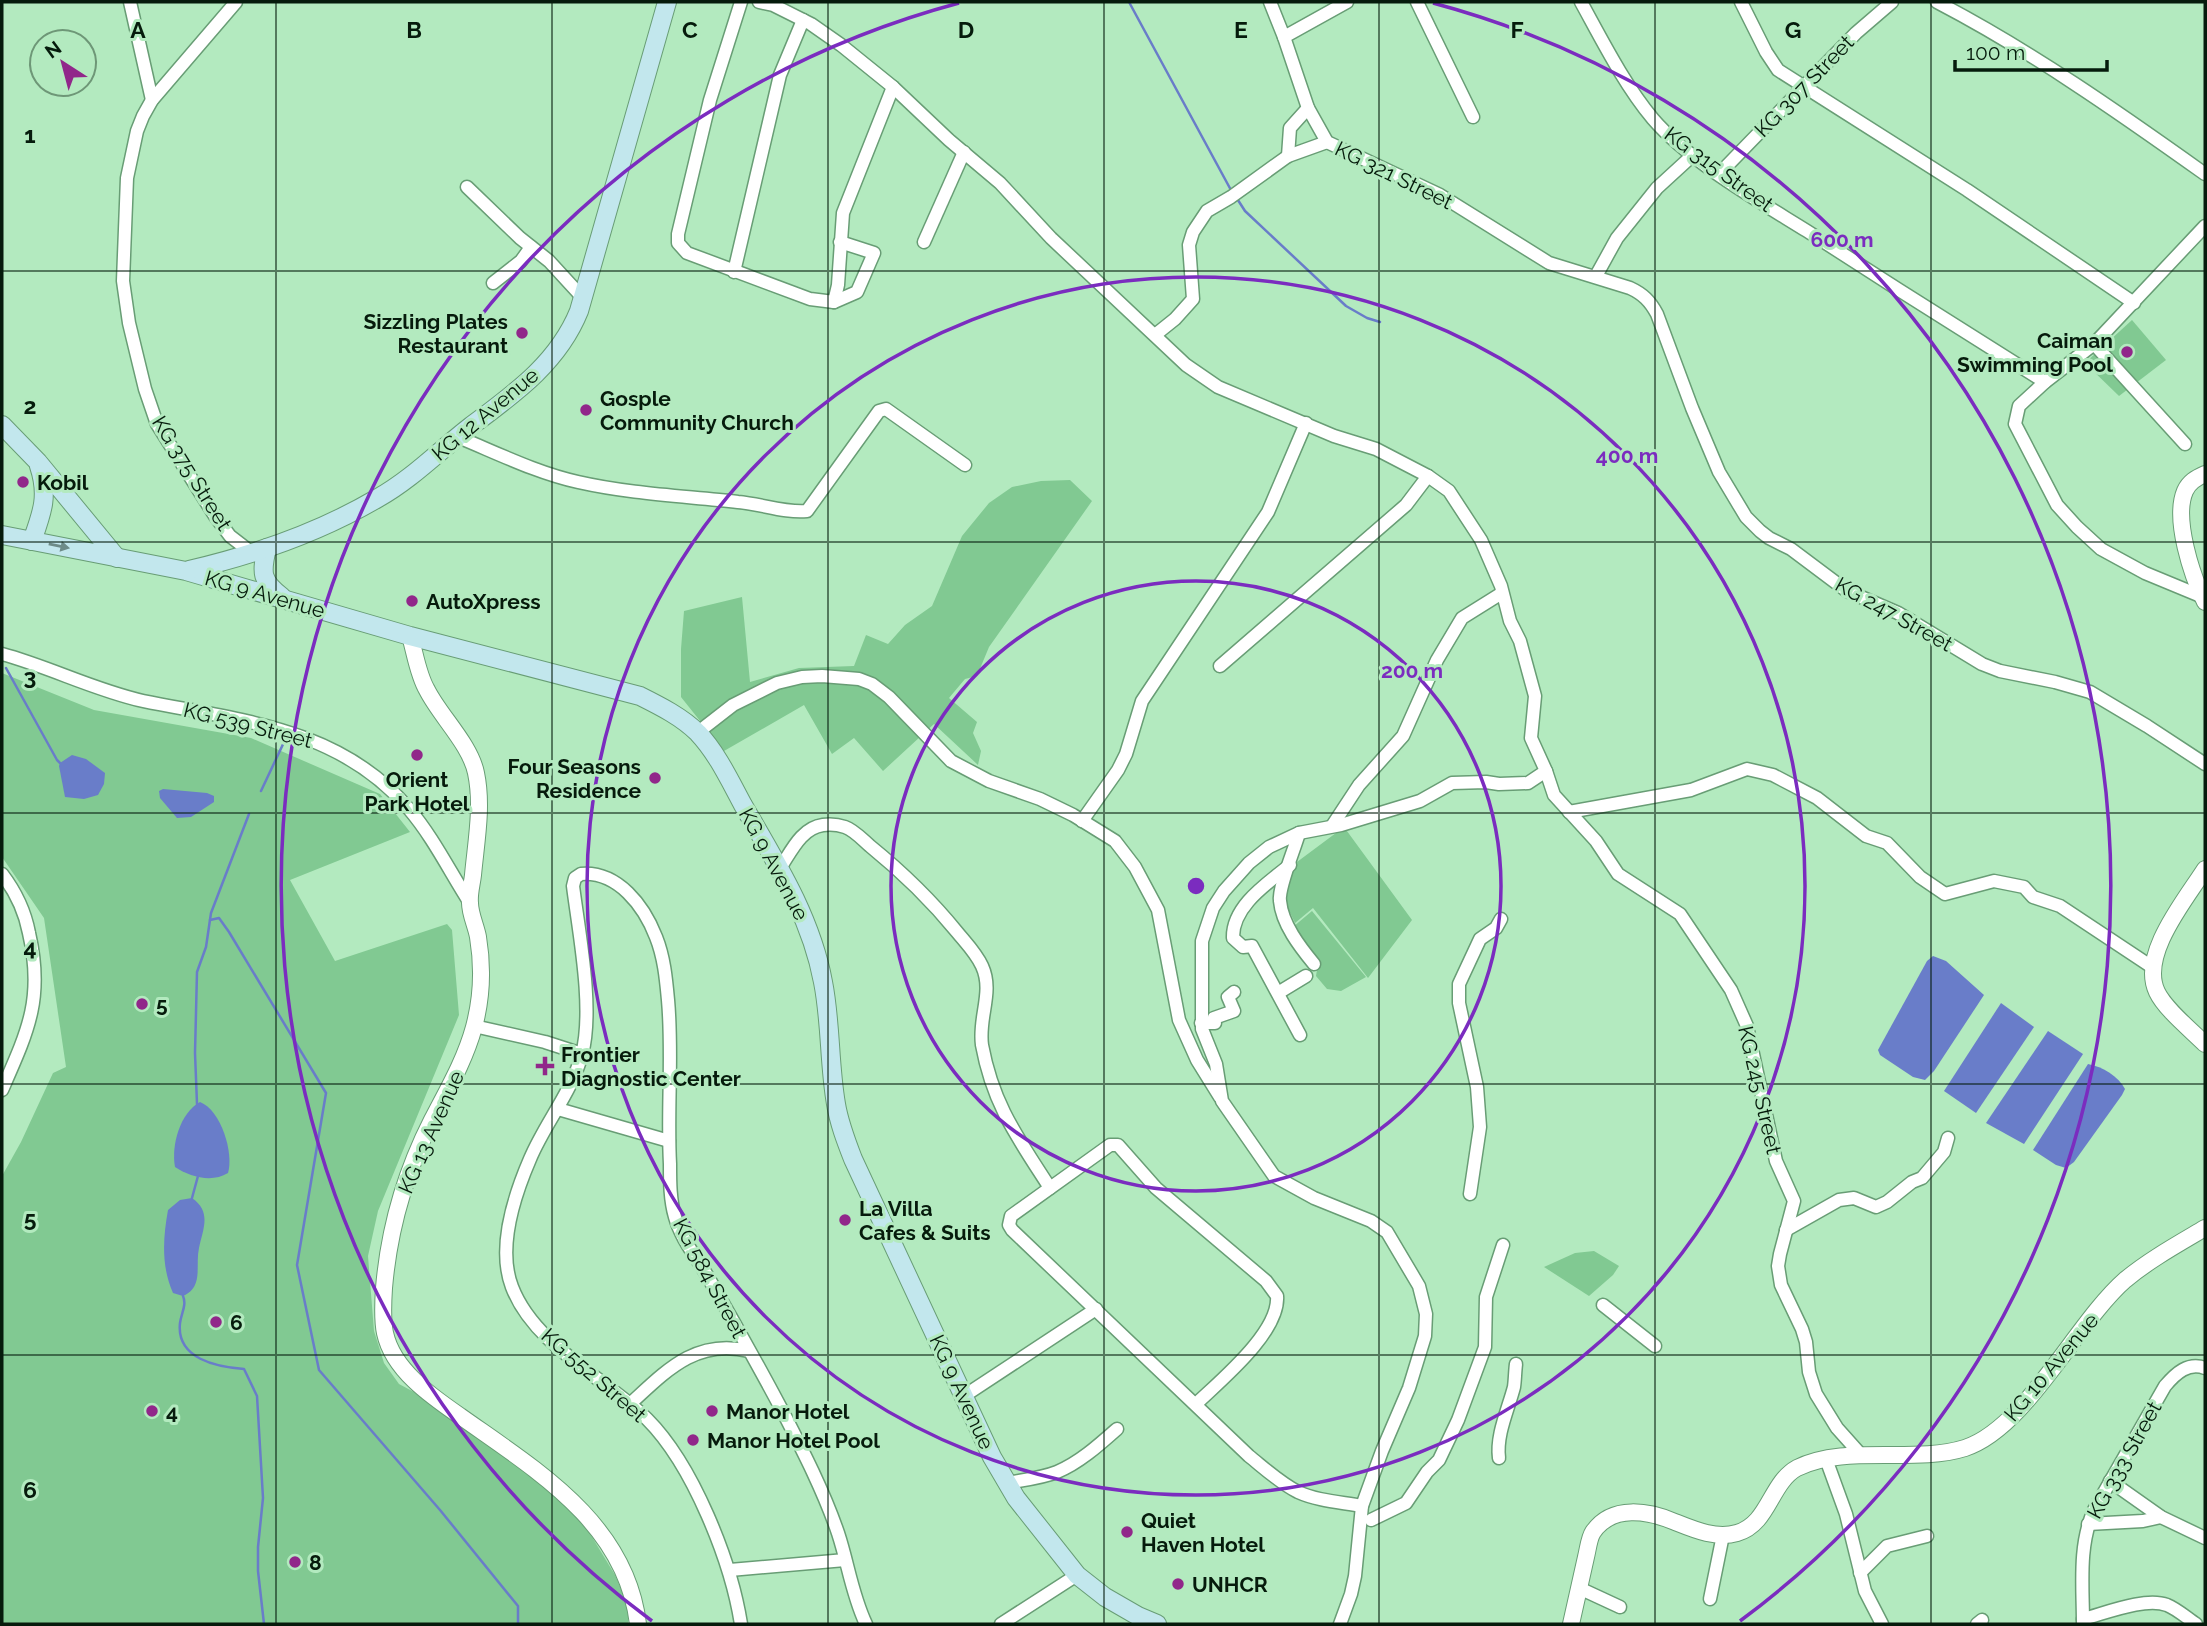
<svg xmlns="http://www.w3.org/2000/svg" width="2207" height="1626" font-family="Raleway,sans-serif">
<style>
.green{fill:#81c992}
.water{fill:#697dc9}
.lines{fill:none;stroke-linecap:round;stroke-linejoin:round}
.stream{stroke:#697dc9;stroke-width:2.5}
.minor-casing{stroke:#689d75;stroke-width:15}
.tertiary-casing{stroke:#689d75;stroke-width:18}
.secondary-casing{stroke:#689d75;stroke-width:20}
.minor{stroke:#fff;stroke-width:12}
.tertiary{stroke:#fff;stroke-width:16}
.secondary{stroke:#c2e7ed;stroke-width:18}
.oneway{fill:#6d8b88}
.grid{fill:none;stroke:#061b0c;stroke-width:2;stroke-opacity:0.55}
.ring{fill:none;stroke:#7b2cbf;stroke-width:3.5}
.poi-dot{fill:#91278a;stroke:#b3eabf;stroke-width:2.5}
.labels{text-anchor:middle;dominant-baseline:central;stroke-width:6;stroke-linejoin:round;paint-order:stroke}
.street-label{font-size:21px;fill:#061b0c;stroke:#b3eabf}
.poi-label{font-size:21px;font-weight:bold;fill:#061b0c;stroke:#b3eabf;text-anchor:start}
.grid-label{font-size:23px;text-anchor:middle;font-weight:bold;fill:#061b0c;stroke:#b3eabf;stroke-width:6;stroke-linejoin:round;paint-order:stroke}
.centre{fill:#7b2cbf;stroke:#b3eabf;stroke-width:3.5}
.ring-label{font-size:21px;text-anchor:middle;font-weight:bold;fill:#7b2cbf;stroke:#b3eabf;stroke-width:6;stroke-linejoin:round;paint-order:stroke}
</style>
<rect width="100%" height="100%" fill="#b3eabf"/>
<g class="green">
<path d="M 2132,320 L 2166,360 L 2119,396 L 2085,363 Z"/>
<path d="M 1070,480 L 1092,501 L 989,647 L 977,676 L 965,679 L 949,698 L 977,722 L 973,733 L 981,751 L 978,765 L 934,724 L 883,771 L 854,738 L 832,754 L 804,705 L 724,751 L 681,697 L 681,649 L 684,611 L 742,597 L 750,682 L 799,668 L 854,666 L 866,635 L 888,644 L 905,625 L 932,606 L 962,536 L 989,503 L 1012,487 L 1041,481 Z"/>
<path d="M 2,673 L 94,710 L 251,738 L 380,794 L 410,832 L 290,880 L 335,961 L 447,924 L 452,930 L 459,1015 L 378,1211 L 368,1256 L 374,1331 L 384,1363 L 399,1384 L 414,1392 L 558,1496 L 589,1532 L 615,1575 L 628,1605 L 628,1624 L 2,1624 L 2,1176 L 21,1142 L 53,1073 L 66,1067 L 44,918 L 2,857 Z"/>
<path d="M 1344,827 L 1412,920 L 1368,978 L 1313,908 L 1295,923 L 1283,898 L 1297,862 Z"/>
<path d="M 1312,911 L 1366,977 L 1341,991 L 1327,989 L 1316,976 L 1318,963 L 1293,927 Z"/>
<path d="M 1594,1251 L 1619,1266 L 1613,1275 L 1589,1296 L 1544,1267 L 1575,1253 Z"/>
</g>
<g class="water">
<path d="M 72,755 L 86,759 L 105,773 L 104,784 L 98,795 L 84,799 L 65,797 L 59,766 L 60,763 Z"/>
<path d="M 163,789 L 207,793 L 214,796 L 214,802 L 191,817 L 177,818 L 160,798 L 159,791 Z"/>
<path d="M 1933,956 L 1946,961 L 1984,995 L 1934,1071 L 1925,1080 L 1913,1077 L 1880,1055 L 1878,1050 L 1927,961 Z"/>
<path d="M 2001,1003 L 2034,1027 L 1976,1113 L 1944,1091 Z"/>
<path d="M 2048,1031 L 2083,1054 L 2024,1144 L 1986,1123 Z"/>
<path d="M 2088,1064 C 2103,1067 2118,1076 2125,1089 L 2122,1095 L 2074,1162 L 2066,1168 L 2056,1165 L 2033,1150 Z"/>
<path d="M 200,1102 C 221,1110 234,1153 228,1173 C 212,1183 190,1177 175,1167 C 171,1145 180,1113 200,1102 Z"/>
<path d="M 192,1198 C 212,1212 203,1229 199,1248 C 195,1266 204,1287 183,1296 L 173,1293 C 161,1266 163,1238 168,1210 L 180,1200 Z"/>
</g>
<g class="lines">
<g class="stream">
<path d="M 1129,2 L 1232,192"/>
<path d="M 1236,197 L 1245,211 L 1346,306 L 1367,318 L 1380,322"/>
<path d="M 6,668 L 57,760 L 60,763"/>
<path d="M 261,791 L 285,740"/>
<path d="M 210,920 L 219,918 L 229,932 L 326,1093 L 297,1265 L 319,1370 L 440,1510 L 518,1606 L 518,1624"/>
<path d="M 197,1104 L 195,1053 L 197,972 L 206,947 L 211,913 L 249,814"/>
<path d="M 192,1198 L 198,1176"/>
<path d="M 183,1296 C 187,1305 181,1314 180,1323 C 176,1359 217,1367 244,1369 L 257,1396 L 263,1498 L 258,1547 L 258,1571 L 264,1624"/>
</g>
<defs>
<g id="minor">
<path d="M 130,2 L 152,100"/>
<path d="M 236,2 L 152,100 L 143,116 L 137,131 L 127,178 L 123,281 L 129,323 L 145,389 L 157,424 L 215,516 L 230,536 L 252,553"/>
<path d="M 741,2 L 710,100 L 678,234 L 678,243 L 687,253 L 810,299 L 834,302 L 857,292 L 874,253 L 840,242"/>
<path d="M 759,2 L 773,5 L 811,24 L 841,45 L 893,87 L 949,140 L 1000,183 L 1051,238 L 1186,365 L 1218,387 L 1334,436 L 1376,449 L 1428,476 L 1449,491 L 1481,540 L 1501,586 L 1510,621 L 1520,641 L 1535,696 L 1531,738 L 1546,771 L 1528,783 L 1499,784 L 1486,782 L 1452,783 L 1420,801 L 1341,825 L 1299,833 L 1269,847 L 1249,863 L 1224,891 L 1213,908 L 1202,941 L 1202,1029 L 1216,1064 L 1222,1101 L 1274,1176 L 1314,1198 L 1371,1221 L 1387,1232 L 1419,1286 L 1426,1314 L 1425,1336 L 1409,1388 L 1382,1451 L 1362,1506 L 1355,1576 L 1351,1594 L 1340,1624"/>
<path d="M 1270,2 L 1284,37 L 1308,108 L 1327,142 L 1440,195 L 1549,263 L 1630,288 C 1643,294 1650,301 1657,314 L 1692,408 L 1719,472 L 1746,517 L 1760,531 L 1769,538 L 1791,549 L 1847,591 L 1898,613 L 1982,664 L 2000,671 L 2055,682 L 2090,692 L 2147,726 L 2205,764"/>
<path d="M 1417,2 L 1473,117"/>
<path d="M 1581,2 C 1603,42 1624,84 1653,119 C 1690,162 1759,201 1807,231 C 1886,282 1965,332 2045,382"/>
<path d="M 1741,2 L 1766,52 L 1778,70 L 1967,190 L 2134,303"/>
<path d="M 1937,2 C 2031,51 2118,112 2205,174"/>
<path d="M 1284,37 L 1347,2"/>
<path d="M 1288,156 L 1290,128 L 1308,108"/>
<path d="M 1719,174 L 1856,33 L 1892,2"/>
<path d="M 467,187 L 520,238 L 549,261 L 583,298"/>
<path d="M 924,242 L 964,152"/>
<path d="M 734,272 L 780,75 L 803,20"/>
<path d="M 1596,276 L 1617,238 L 1657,188 L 1693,155"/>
<path d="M 493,283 L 521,261 L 531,247"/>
<path d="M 834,302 L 838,285 L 843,213 L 893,87"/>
<path d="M 1155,335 L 1175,319 L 1193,299 L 1189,245 L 1193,232 L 1207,211 L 1231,197 L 1288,156 L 1327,142"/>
<path d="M 2094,344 L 2185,444"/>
<path d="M 458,437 C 497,453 537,473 578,482 C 631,494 685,496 738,502 C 762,504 784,513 807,511 L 879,411 L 886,409 L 965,465"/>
<path d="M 2203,597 L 2145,573 L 2101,549 L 2077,527 L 2057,505 L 2015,424 L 2019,406 L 2045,382 L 2094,344 L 2205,226"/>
<path d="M 2,654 C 50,667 94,690 143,701 C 241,721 339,727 409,809 C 433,837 450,872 470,903"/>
<path d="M 1220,666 L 1406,505 L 1428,476"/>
<path d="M 697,733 L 733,705 L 777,683 L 802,677 L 822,676 L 859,679 L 872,684 L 889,697 L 951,761 L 989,781 L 1040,799 L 1073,815 L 1115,841 L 1135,867 L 1158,910 L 1179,1020 L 1197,1060 L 1220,1097"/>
<path d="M 1546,771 L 1554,795 L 1596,841 L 1618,874 L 1680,914 L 1731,990 L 1747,1026 L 1776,1161 L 1794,1201 L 1780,1254 L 1778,1266 L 1781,1285 L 1802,1329 L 1806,1342 L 1809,1372 L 1816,1394 L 1837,1428 L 1862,1456"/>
<path d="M 1569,812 L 1691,790 L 1747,769 L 1773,775 L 1817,798 L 1866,836 L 1887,843 L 1920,877 L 1945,894 L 1994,881 L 2024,887 L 2033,897 L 2060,906 L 2152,967"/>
<path d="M 1082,821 L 1118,770 L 1126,754 L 1142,701 L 1268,512 L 1306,423"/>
<path d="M 1332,826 L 1359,785 L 1403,736 L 1437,660 L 1462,618 L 1502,593"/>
<path d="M 1299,833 C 1295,848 1278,888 1280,901 C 1282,924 1300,947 1314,964"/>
<path d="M 1290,865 C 1268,883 1232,906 1233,938 L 1243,947 L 1252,946 L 1300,1035"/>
<path d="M 780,868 C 791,852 801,828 823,825 C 830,824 839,825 845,827 C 854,830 863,840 870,846 C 902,872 931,900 957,932 C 966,943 976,953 982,966 C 994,992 978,1017 982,1045 C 993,1105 1018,1138 1050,1188"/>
<path d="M 2,874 C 15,891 25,912 29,933 C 44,998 28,1031 2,1090"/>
<path d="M 1278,993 L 1306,976"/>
<path d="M 1201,1023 L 1215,1023 L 1214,1018 L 1234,1011 L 1228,997 L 1234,992"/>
<path d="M 474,1026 L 545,1042 L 582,1054"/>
<path d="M 558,1109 L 669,1141"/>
<path d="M 1470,1194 L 1480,1127 L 1477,1087 L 1459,1003 L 1459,984 L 1480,939 L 1496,928 L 1501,919"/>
<path d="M 1786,1230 L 1839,1200 L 1854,1198 L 1876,1207 L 1887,1202 L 1912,1182 L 1922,1178 L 1944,1152 L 1948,1138"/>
<path d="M 1603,1305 L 1655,1346"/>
<path d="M 964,1396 L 1096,1309"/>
<path d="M 630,1404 C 666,1371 696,1338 749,1351"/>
<path d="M 1196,1404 C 1220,1381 1280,1332 1277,1296 L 1266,1281 L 1156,1188 L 1118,1145 L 1110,1145 L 1011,1216 L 1009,1225 L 1012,1230 L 1249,1456 C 1264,1468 1280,1483 1298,1492 C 1318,1501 1340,1502 1362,1506"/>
<path d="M 1499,1458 C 1496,1435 1508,1410 1514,1387 C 1515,1380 1515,1372 1516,1364"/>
<path d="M 1826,1459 L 1846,1514 L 1865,1591 L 1882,1624"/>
<path d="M 2110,1481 L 2161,1517 L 2205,1538"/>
<path d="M 1007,1483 C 1023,1480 1042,1478 1057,1472 C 1079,1463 1099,1445 1117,1429"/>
<path d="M 1371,1520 L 1406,1503 L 1427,1472 L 1439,1460 L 1458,1420 L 1485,1347 L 1486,1297 L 1503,1245"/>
<path d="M 2088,1524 L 2143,1521 L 2161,1517"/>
<path d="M 730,1570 L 845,1560"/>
<path d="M 1860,1573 L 1887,1546 L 1927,1536"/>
<path d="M 1579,1588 L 1620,1607"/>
<path d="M 1710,1599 L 1723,1535"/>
<path d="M 2083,1619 C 2106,1613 2145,1597 2167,1605 C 2177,1609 2187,1618 2196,1624"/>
<path d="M 741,1624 C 731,1561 693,1465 647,1419 C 605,1378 534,1345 512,1287 C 497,1248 514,1196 530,1159 C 545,1123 572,1092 582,1054 C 594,1009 579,933 573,886 L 575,878 L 581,874 C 618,871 644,906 656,937 C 664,957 666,978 668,1000 C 673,1055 667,1109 670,1164 C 670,1182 670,1200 675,1217 C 681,1239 697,1258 708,1277 C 734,1322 759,1367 783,1412 C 803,1451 824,1492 838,1533 C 848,1563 852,1595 866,1624"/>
<path d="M 1001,1624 L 1077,1575"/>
<path d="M 1977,1624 L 1982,1620"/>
<path d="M 2083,1624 C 2083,1586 2078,1546 2094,1510 L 2165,1386 C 2176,1373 2188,1362 2205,1368"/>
</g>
<g id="tertiary">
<path d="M 2205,474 C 2196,478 2189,482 2185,491 C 2173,519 2192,576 2205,602"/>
<path d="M 410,636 C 415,653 418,675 427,690 C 440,716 470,744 476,773 C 483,806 476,842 473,875 C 472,884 469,894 470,903 C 470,914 476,926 478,937 C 483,967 482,997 474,1027 C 465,1060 448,1089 432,1120 C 405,1173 389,1229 384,1288 C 383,1303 382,1319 385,1333 C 393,1370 431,1396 460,1416 C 536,1470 626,1523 638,1624"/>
<path d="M 2205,869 C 2186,899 2139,955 2157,992 C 2165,1009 2191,1030 2205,1044"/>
<path d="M 1571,1624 C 1576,1602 1581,1579 1586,1557 C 1588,1549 1589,1538 1593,1532 C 1612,1504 1649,1511 1675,1522 C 1695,1530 1716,1539 1737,1533 C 1769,1524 1770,1483 1797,1468 C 1845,1444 1914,1464 1965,1448 C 2026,1428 2076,1323 2125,1280 C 2149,1260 2178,1244 2205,1228"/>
</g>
<g id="secondary">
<path d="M 2,425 L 38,462 L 117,558"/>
<path d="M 2,535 L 186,571 L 410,636 L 640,696 C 660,706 682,717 698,733 C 717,753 730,781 743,805 C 776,862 811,917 823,982 C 831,1022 829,1064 836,1104 C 839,1123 846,1141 853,1159 L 992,1457 L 1016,1498 L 1077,1575 L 1105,1597 L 1138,1616 L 1157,1624"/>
<path d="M 32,541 C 42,513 49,496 39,466"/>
<path d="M 267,548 C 261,573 261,581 282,597"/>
<path d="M 189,570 C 254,555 320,532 378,498 C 412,479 440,450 471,426 C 514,394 558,363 579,311 L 667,2"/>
</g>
</defs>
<use href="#minor" class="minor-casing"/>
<use href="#tertiary" class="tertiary-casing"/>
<use href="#secondary" class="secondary-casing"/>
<use href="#minor" class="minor"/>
<use href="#tertiary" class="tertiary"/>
<use href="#secondary" class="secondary"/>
</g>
<defs><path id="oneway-solid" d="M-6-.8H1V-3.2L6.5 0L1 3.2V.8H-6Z" transform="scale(1.75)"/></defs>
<use class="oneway" href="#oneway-solid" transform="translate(59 546) rotate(12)"/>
<path class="grid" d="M 276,2 L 276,1624M 552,2 L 552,1624M 828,2 L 828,1624M 1104,2 L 1104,1624M 1379,2 L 1379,1624M 1655,2 L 1655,1624M 1931,2 L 1931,1624M 2,271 L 2205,271M 2,542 L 2205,542M 2,813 L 2205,813M 2,1084 L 2205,1084M 2,1355 L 2205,1355"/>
<g class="ring">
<circle cx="1196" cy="886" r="305"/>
<circle cx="1196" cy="886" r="609"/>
<path d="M652 1621A914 914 0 0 1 959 3M1433 3A914 914 0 0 1 1740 1621"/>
</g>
<g class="poi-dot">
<circle cx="522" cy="333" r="7"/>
<circle cx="2127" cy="352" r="7"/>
<circle cx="586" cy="410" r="7"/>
<circle cx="23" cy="482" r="7"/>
<circle cx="412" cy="601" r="7"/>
<circle cx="417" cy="755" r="7"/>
<circle cx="655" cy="778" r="7"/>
<circle cx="142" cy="1004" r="7"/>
<path d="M541.5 1055.5h7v7h7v7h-7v7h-7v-7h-7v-7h7z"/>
<circle cx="845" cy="1220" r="7"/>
<circle cx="216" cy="1322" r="7"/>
<circle cx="152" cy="1411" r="7"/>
<circle cx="712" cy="1411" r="7"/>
<circle cx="693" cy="1440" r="7"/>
<circle cx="1127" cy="1532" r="7"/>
<circle cx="295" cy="1562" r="7"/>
<circle cx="1178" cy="1584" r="7"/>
</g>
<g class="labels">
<g class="street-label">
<text transform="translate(1804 86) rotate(-46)">KG 307 Street</text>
<text transform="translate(1719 169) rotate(36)">KG 315 Street</text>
<text transform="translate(1394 175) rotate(26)">KG 321 Street</text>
<text transform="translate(485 414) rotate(-40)">KG 12 Avenue</text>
<text transform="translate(192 473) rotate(58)">KG 375 Street</text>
<text transform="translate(265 594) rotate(16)">KG 9 Avenue</text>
<text transform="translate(1894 614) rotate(29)">KG 247 Street</text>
<text transform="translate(248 725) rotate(14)">KG 539 Street</text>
<text transform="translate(774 864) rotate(62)">KG 9 Avenue</text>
<text transform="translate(1760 1090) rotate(77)">KG 245 Street</text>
<text transform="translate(431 1132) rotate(-66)">KG 13 Avenue</text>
<text transform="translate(710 1278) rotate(62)">KG 584 Street</text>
<text transform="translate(2051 1367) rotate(-50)">KG 10 Avenue</text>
<text transform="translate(594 1375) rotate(41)">KG 552 Street</text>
<text transform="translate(962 1392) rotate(65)">KG 9 Avenue</text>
<text transform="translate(2124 1460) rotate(-61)">KG 333 Street</text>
</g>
<g class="poi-label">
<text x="508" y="321" text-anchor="end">Sizzling Plates<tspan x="508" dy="24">Restaurant</tspan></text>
<text x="2113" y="340" text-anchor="end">Caiman<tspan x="2113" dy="24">Swimming Pool</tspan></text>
<text x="600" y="398">Gosple<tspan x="600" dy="24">Community Church</tspan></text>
<text x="37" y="482">Kobil</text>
<text x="426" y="601">AutoXpress</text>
<text x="641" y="766" text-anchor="end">Four Seasons<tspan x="641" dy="24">Residence</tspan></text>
<text x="417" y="779" text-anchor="middle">Orient<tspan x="417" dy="24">Park Hotel</tspan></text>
<text x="156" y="1004">5</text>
<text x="561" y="1054">Frontier<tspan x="561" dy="24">Diagnostic Center</tspan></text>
<text x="859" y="1208">La Villa<tspan x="859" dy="24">Cafes &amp; Suits</tspan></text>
<text x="230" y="1322">6</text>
<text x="166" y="1411">4</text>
<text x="726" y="1411">Manor Hotel</text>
<text x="707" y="1440">Manor Hotel Pool</text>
<text x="1141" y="1520">Quiet<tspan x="1141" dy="24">Haven Hotel</tspan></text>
<text x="309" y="1562">8</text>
<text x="1192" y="1584">UNHCR</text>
</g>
</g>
<g class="grid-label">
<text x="138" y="38">A</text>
<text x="414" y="38">B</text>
<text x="690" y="38">C</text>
<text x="966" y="38">D</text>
<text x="1241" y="38">E</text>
<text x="1517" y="38">F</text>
<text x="1793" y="38">G</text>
<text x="30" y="143">1</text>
<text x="30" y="414">2</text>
<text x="30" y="685">3</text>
<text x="30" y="956">4</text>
<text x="30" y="1227">5</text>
<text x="30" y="1498">6</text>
</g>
<circle cx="1196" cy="886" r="10" class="centre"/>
<g class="ring-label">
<text x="1842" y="247">600 m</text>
<text x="1627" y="463">400 m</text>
<text x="1412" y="678">200 m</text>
</g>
<rect width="2207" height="1626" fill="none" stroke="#061b0c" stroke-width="7"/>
<g transform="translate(63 63) rotate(324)"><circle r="33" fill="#b3eabf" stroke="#6e9777" stroke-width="2"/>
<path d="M0-5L12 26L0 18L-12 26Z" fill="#91278a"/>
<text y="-10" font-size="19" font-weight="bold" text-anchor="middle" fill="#061b0c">N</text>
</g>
<path d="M1955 60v10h152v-10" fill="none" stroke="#061b0c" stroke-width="3.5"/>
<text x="1966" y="60" font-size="21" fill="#061b0c" stroke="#b3eabf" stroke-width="5" paint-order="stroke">100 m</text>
</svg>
